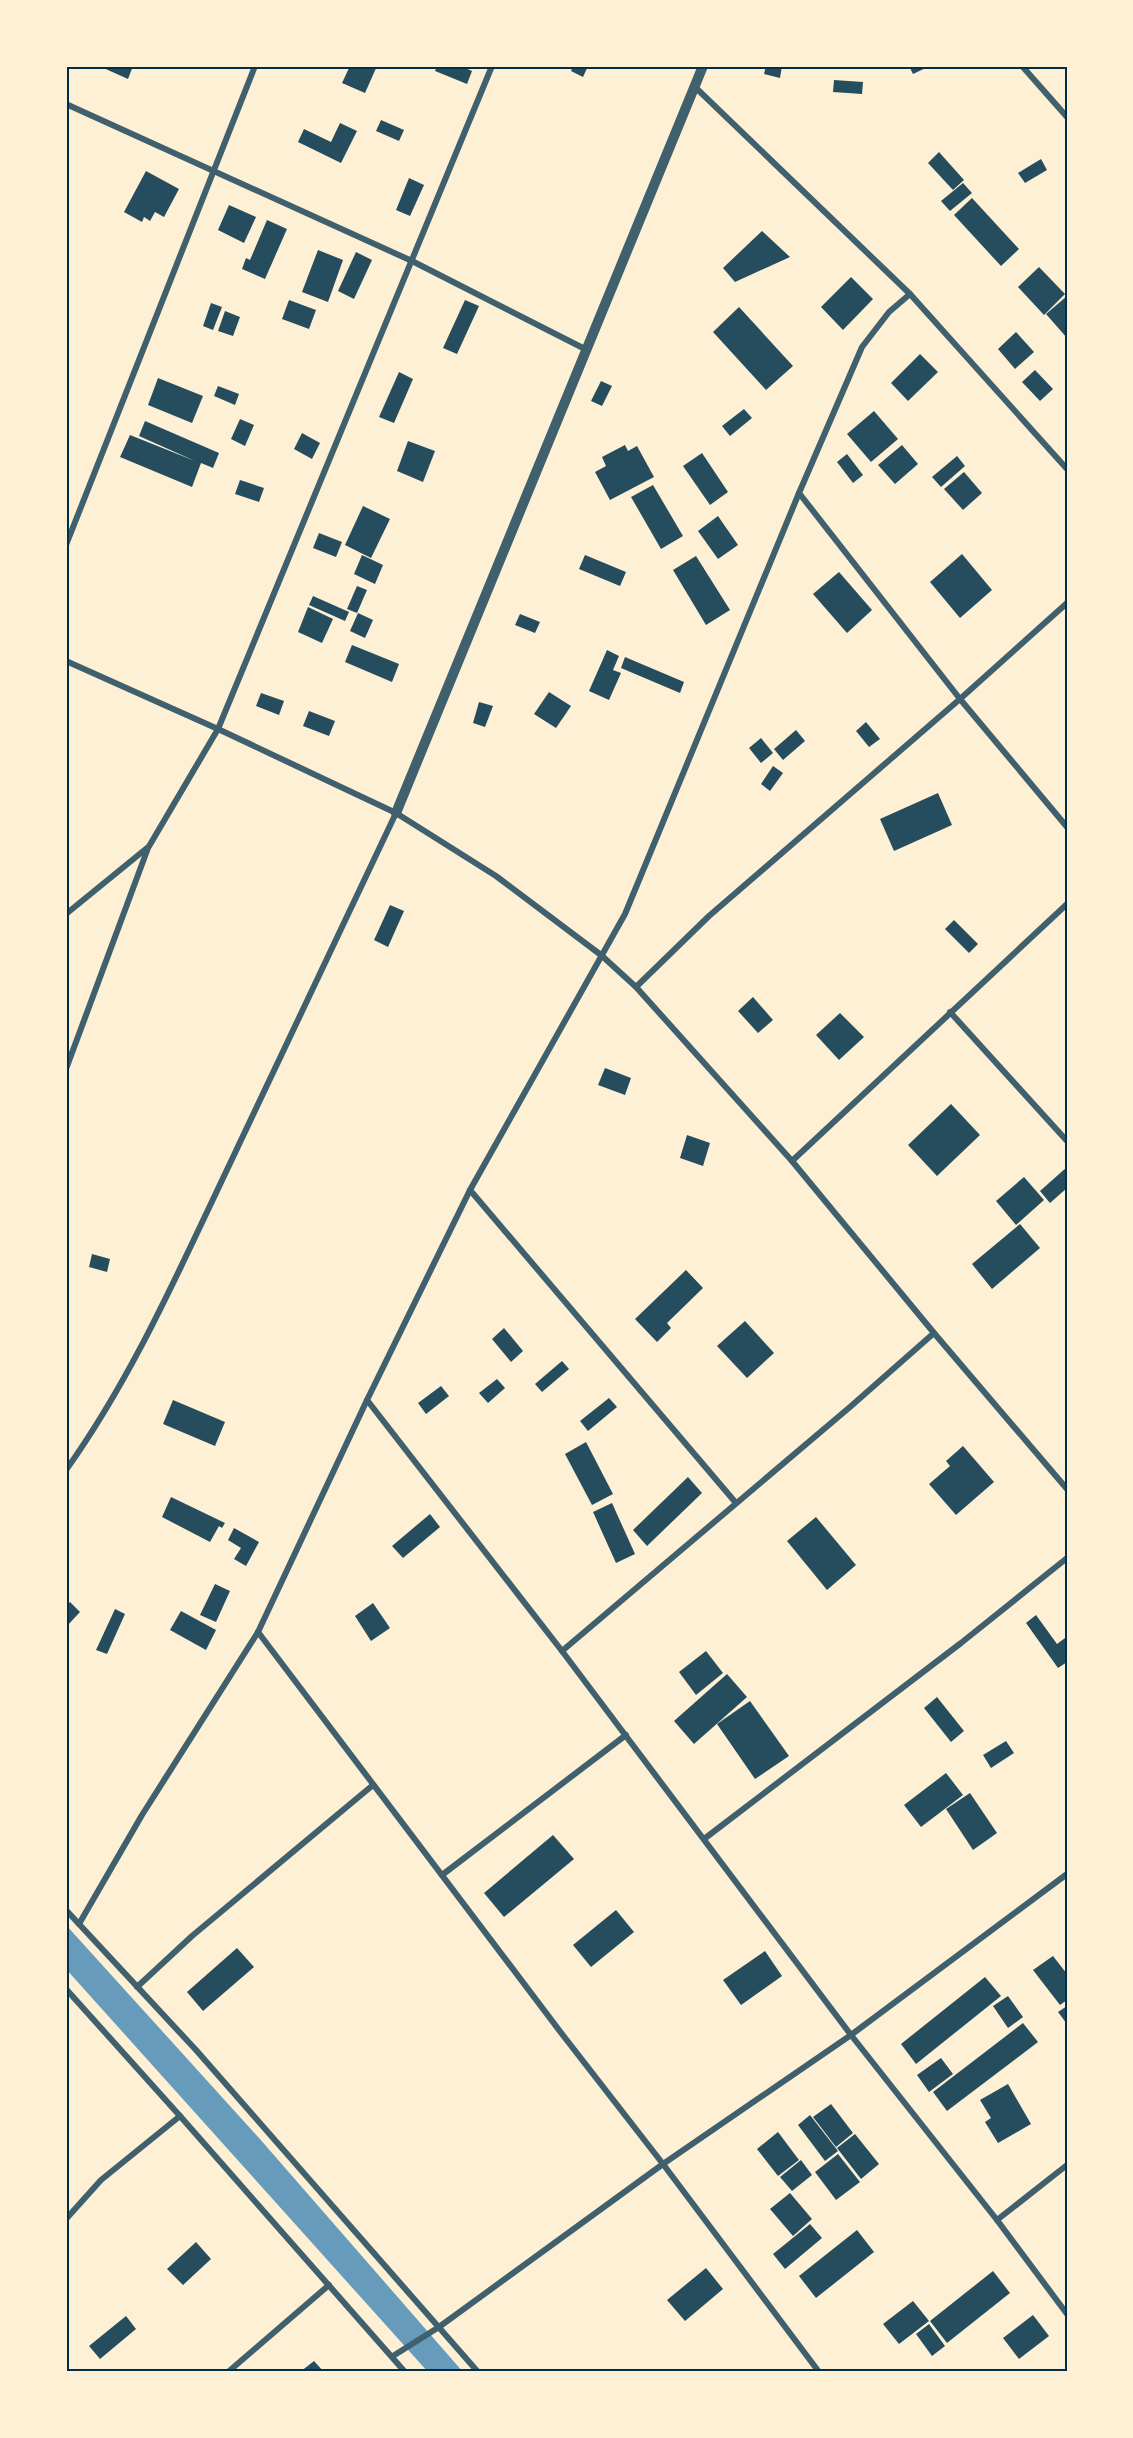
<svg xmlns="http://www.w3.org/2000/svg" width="1133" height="2438" font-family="'Noto Sans',sans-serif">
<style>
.water{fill:#669bbc}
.building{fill:#264d5e}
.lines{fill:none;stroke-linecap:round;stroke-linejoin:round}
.minor{stroke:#3f606c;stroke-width:6}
.tertiary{stroke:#3f606c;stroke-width:10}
.neatline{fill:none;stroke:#003049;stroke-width:2}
</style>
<rect width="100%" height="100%" fill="#fdf0d5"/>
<path class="water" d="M 66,1925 L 259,2138 L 463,2372 L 428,2372 L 66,1969 Z"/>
<g class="building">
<path d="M 99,66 L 133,66 L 128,79 Z"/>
<path d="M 350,66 L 377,66 L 365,93 L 342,83 Z"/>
<path d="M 437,66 L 461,66 L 472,71 L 467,84 L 435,71 Z"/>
<path d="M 573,66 L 588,66 L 583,77 L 571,71 Z"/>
<path d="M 766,66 L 782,66 L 780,78 L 764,74 Z"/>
<path d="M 909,66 L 930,66 L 913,74 Z"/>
<path d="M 834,80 L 863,82 L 862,94 L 833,92 Z"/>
<path d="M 381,120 L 404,130 L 399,141 L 376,131 Z"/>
<path d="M 340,123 L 357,131 L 341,163 L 298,142 L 304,129 L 331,142 Z"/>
<path d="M 939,152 L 964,180 L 953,190 L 928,163 Z"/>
<path d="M 1041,159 L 1047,170 L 1025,183 L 1018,173 Z"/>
<path d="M 146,171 L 179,189 L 164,217 L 155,212 L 150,221 L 144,217 L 142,222 L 124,212 Z"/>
<path d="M 409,178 L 424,185 L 410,216 L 396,210 Z"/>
<path d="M 963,183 L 972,193 L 950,211 L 941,201 Z"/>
<path d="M 972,198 L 1019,249 L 1001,266 L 954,215 Z"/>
<path d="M 229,205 L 256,217 L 244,243 L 218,230 Z"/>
<path d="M 267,220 L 287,229 L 265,279 L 242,269 L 246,258 L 250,260 Z"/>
<path d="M 762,231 L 790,257 L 735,282 L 723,268 Z"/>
<path d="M 318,250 L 343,260 L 328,302 L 302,292 Z"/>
<path d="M 356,252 L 372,260 L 354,299 L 338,291 Z"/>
<path d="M 1039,267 L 1065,294 L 1044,315 L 1018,287 Z"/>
<path d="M 851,277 L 873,299 L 843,330 L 821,307 Z"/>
<path d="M 1067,296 L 1067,338 L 1046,314 Z"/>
<path d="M 289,300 L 316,310 L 309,329 L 282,319 Z"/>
<path d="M 465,300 L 479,306 L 457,354 L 443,348 Z"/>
<path d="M 211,303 L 222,307 L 213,330 L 203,326 Z"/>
<path d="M 739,307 L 793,366 L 766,390 L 713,332 Z"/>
<path d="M 225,311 L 240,317 L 233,336 L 218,331 Z"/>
<path d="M 1016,332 L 1034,352 L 1015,369 L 998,349 Z"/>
<path d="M 920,354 L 938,372 L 908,401 L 891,383 Z"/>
<path d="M 1035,370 L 1053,389 L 1040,401 L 1022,382 Z"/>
<path d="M 399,372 L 413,379 L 394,423 L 379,417 Z"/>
<path d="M 158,378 L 203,396 L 192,423 L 148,405 Z"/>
<path d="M 601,381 L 612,386 L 602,406 L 591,401 Z"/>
<path d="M 218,386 L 239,394 L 235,405 L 214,396 Z"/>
<path d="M 744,409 L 752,418 L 730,436 L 722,426 Z"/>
<path d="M 874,411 L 898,439 L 871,462 L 847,434 Z"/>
<path d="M 240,419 L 254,425 L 245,446 L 231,439 Z"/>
<path d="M 145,421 L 219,453 L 213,468 L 201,463 L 192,487 L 120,457 L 130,435 L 195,461 L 139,436 Z"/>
<path d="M 302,433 L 320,443 L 312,459 L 294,449 Z"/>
<path d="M 408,441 L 435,451 L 423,482 L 397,471 Z"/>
<path d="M 625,445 L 628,451 L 637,446 L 654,477 L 610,500 L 595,472 L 606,466 L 602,457 Z"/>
<path d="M 902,445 L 918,464 L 895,484 L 878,465 Z"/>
<path d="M 702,453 L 728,492 L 710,505 L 683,466 Z"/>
<path d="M 847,454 L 863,475 L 853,483 L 837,462 Z"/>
<path d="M 957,456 L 965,466 L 941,487 L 932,477 Z"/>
<path d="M 964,472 L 982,493 L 963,510 L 944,489 Z"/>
<path d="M 240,480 L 264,488 L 259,502 L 235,494 Z"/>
<path d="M 653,485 L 683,536 L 661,549 L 631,497 Z"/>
<path d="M 363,506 L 390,519 L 371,558 L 345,545 Z"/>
<path d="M 718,516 L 738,545 L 718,559 L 698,531 Z"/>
<path d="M 319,533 L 342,542 L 336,557 L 313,548 Z"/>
<path d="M 962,554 L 992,590 L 960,618 L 930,582 Z"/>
<path d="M 362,555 L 383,565 L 375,584 L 354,574 Z"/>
<path d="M 585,555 L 626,572 L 620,586 L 579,569 Z"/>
<path d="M 696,556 L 730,610 L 706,625 L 673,570 Z"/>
<path d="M 839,572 L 872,610 L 847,633 L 813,594 Z"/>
<path d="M 357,586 L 367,590 L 357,613 L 347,609 Z"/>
<path d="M 313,596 L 349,612 L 345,621 L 309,605 Z"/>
<path d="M 308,607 L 333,619 L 322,643 L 298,632 Z"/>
<path d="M 358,613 L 373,620 L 365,638 L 350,631 Z"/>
<path d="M 520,614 L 540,622 L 535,633 L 515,625 Z"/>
<path d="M 352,645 L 399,664 L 392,682 L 345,662 Z"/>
<path d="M 607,650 L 619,656 L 613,670 L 621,673 L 609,700 L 589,691 Z"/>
<path d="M 625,657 L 684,682 L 680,693 L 621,668 Z"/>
<path d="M 549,692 L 571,706 L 556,728 L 534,714 Z"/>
<path d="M 261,693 L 284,701 L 279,715 L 256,706 Z"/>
<path d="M 479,702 L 493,706 L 485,727 L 473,723 Z"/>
<path d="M 309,711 L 335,721 L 329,736 L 303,726 Z"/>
<path d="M 866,722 L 880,739 L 869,747 L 856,731 Z"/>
<path d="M 796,730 L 805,741 L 783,760 L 774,749 Z"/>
<path d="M 761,738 L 773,753 L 761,763 L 749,748 Z"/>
<path d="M 773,766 L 783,773 L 770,791 L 761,784 Z"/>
<path d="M 938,793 L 952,825 L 894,851 L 880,819 Z"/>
<path d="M 390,905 L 404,911 L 388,947 L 374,940 Z"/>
<path d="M 954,920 L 978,944 L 969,953 L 945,929 Z"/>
<path d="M 753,997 L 773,1020 L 758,1033 L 738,1011 Z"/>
<path d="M 840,1013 L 864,1037 L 839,1060 L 816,1035 Z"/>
<path d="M 605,1068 L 631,1078 L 625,1095 L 598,1085 Z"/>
<path d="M 951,1104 L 980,1135 L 937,1176 L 908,1145 Z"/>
<path d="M 687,1135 L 710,1143 L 703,1166 L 680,1158 Z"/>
<path d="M 1067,1167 L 1067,1188 L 1050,1203 L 1040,1191 Z"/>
<path d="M 1024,1177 L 1044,1200 L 1016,1225 L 996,1201 Z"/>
<path d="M 1020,1224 L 1040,1248 L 992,1289 L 972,1264 Z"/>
<path d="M 92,1254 L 110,1259 L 107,1272 L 89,1267 Z"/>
<path d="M 686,1270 L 703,1288 L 667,1323 L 671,1328 L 657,1342 L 635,1319 Z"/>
<path d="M 745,1321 L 774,1353 L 747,1378 L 717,1346 Z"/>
<path d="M 504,1328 L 523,1351 L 511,1362 L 492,1339 Z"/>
<path d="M 562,1361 L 569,1369 L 542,1392 L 535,1384 Z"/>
<path d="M 497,1379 L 505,1388 L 488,1403 L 479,1393 Z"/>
<path d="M 441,1386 L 449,1396 L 426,1414 L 418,1403 Z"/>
<path d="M 609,1398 L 617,1407 L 588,1431 L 580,1421 Z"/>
<path d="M 173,1400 L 225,1422 L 215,1446 L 163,1424 Z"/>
<path d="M 586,1442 L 613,1494 L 592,1505 L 565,1454 Z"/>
<path d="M 963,1446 L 994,1482 L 956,1515 L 929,1484 L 950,1466 L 946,1461 Z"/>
<path d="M 688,1477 L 702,1493 L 647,1546 L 633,1530 Z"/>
<path d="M 171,1497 L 225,1523 L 222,1528 L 219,1526 L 210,1542 L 162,1517 Z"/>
<path d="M 612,1503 L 635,1554 L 616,1563 L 593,1512 Z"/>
<path d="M 430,1514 L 440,1527 L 403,1558 L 392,1546 Z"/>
<path d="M 816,1517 L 856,1565 L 827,1590 L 787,1541 Z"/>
<path d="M 234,1528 L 259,1542 L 246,1566 L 234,1559 L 241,1548 L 228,1540 Z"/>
<path d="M 215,1584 L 230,1591 L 216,1622 L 200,1615 Z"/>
<path d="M 70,1602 L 80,1612 L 66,1627 L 66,1606 Z"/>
<path d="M 373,1603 L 390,1628 L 371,1641 L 355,1616 Z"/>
<path d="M 115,1609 L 125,1614 L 107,1654 L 96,1650 Z"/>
<path d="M 181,1611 L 216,1630 L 206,1650 L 170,1630 Z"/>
<path d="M 1036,1615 L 1057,1644 L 1065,1638 L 1067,1640 L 1067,1662 L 1058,1668 L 1026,1623 Z"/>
<path d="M 706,1651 L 723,1673 L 696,1695 L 679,1672 Z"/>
<path d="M 727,1674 L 747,1697 L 694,1744 L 674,1721 Z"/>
<path d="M 937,1697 L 964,1731 L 951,1742 L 924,1708 Z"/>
<path d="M 750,1701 L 789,1756 L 755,1779 L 717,1724 Z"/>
<path d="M 1006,1741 L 1014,1753 L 991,1768 L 983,1755 Z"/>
<path d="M 946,1773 L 963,1795 L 921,1827 L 904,1805 Z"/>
<path d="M 970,1793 L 997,1833 L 973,1850 L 946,1809 Z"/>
<path d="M 553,1835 L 574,1859 L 504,1917 L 484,1893 Z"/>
<path d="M 616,1910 L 634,1932 L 591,1967 L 573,1945 Z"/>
<path d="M 237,1948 L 254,1967 L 203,2011 L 187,1992 Z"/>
<path d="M 765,1951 L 782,1976 L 741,2005 L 723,1980 Z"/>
<path d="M 1053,1956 L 1067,1974 L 1067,2000 L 1060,2005 L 1033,1970 Z"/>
<path d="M 985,1977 L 1001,1996 L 916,2064 L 901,2044 Z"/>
<path d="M 1008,1996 L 1023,2017 L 1008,2028 L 993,2006 Z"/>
<path d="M 1067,2006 L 1067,2024 L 1058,2012 Z"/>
<path d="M 1023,2023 L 1038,2042 L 947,2111 L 933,2092 Z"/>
<path d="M 941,2058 L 953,2074 L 929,2092 L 917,2075 Z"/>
<path d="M 1008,2084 L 1031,2124 L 998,2143 L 985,2122 L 991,2118 L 980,2100 Z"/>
<path d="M 831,2104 L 853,2133 L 836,2147 L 813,2117 Z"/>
<path d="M 810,2115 L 838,2151 L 825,2161 L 798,2125 Z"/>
<path d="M 778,2132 L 799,2160 L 778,2176 L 757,2149 Z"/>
<path d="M 855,2134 L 879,2164 L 861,2179 L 837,2148 Z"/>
<path d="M 838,2154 L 860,2182 L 836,2200 L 815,2172 Z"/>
<path d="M 801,2160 L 812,2175 L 792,2191 L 780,2177 Z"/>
<path d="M 790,2193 L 812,2219 L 793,2236 L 770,2209 Z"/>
<path d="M 810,2224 L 822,2238 L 785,2269 L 773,2254 Z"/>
<path d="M 857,2230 L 874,2252 L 816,2298 L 799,2276 Z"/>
<path d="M 196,2242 L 211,2259 L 183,2285 L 167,2269 Z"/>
<path d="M 706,2268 L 723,2289 L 685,2321 L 667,2300 Z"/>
<path d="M 993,2271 L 1010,2293 L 947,2343 L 930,2321 Z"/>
<path d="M 913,2301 L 929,2321 L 899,2344 L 883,2324 Z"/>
<path d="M 1033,2315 L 1049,2336 L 1019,2359 L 1003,2338 Z"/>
<path d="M 126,2316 L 136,2329 L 100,2359 L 89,2346 Z"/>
<path d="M 929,2324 L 945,2346 L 932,2356 L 916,2334 Z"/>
<path d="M 314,2361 L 324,2372 L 300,2372 Z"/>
</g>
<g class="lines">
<g class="minor">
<path d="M 1022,66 L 1067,117"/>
<path d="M 695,87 L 910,294 L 1067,469"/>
<path d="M 66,104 L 412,261 L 587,350"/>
<path d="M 799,493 L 960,699 L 1067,827"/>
<path d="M 66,545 L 255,66"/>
<path d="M 66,661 L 218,729 L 396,813 L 496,876 L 601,955 L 636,987 L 792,1161 L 934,1333 L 1067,1489"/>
<path d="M 66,914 L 147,848"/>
<path d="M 636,987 L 709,916 L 960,699 L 1067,603"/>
<path d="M 950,1012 L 1067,1141"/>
<path d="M 66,1069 L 148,848 L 218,729 L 492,66"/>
<path d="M 792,1161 L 1067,904"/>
<path d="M 470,1190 L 736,1503"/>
<path d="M 367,1400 L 562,1651 L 851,2035 L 997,2220 L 1067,2314"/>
<path d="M 66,1470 C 131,1379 177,1275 225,1174 C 282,1054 339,933 396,813"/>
<path d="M 258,1632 L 562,2034 L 663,2164 L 819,2372"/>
<path d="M 562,1651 L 850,1407 L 934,1333"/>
<path d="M 704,1839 L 961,1643 L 1067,1558"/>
<path d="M 442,1875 L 626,1735"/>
<path d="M 66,1910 L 196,2050 L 478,2372"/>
<path d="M 79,1924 L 142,1815 L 258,1632 L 367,1400 L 470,1190 L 625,914 L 799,493 L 862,347 L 889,312 L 910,294"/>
<path d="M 137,1987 L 192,1936 L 373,1785"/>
<path d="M 66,1989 L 180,2116"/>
<path d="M 66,2219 L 101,2180 L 180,2116 L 405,2372"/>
<path d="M 997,2220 L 1067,2165"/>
<path d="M 393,2356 L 439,2327 L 663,2164 L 851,2035 L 1067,1874"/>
<path d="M 228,2372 L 329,2285"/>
</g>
<path class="tertiary" d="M 396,813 L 703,66"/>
</g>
<rect width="1133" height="2438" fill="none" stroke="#fdf0d5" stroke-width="135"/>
<rect x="68" y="68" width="998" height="2302" class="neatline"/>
</svg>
